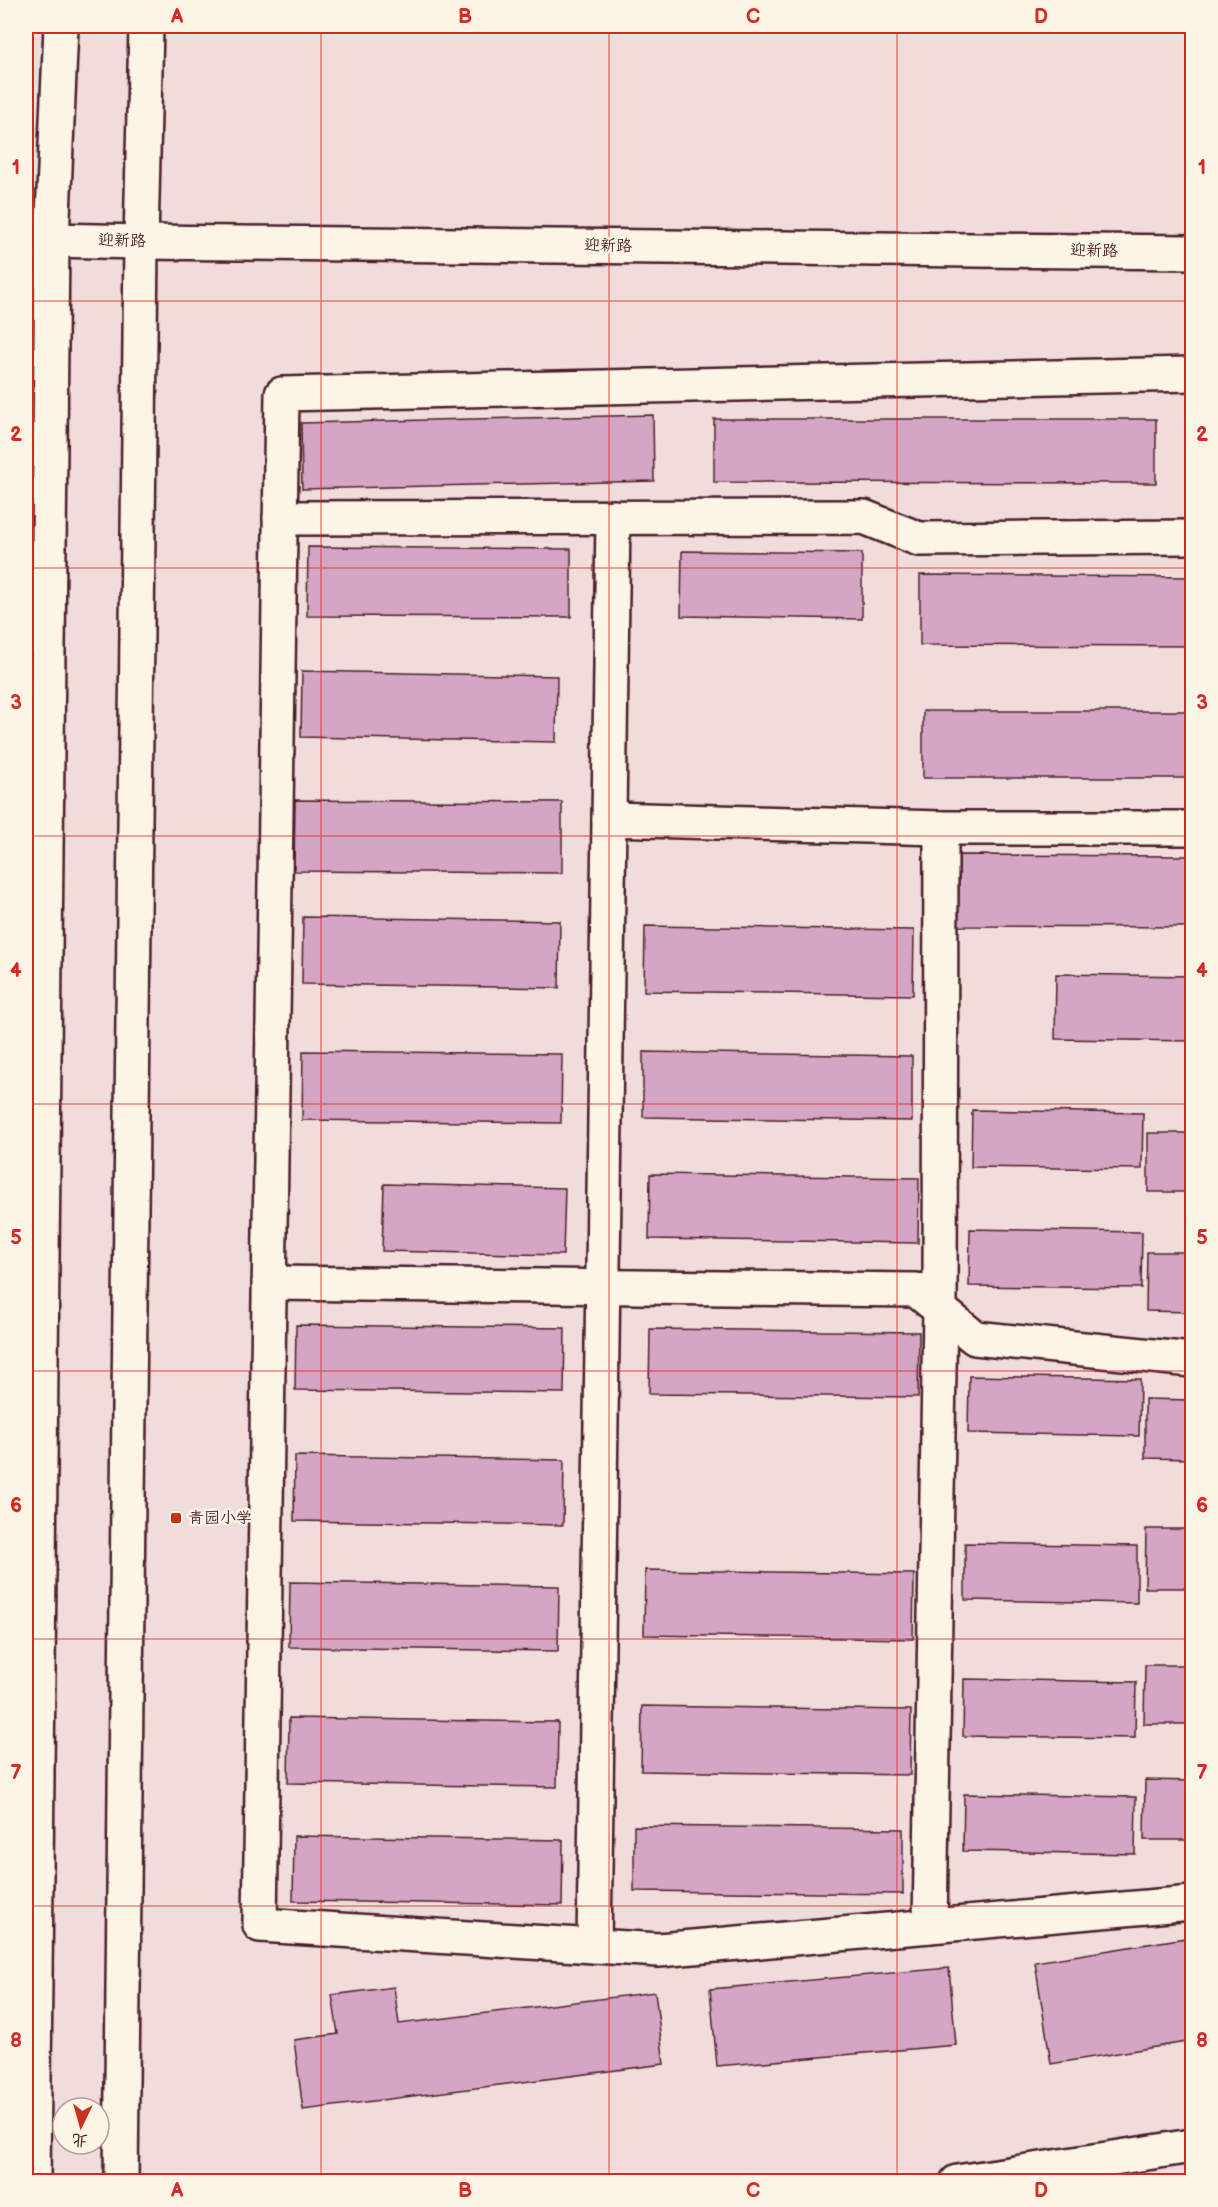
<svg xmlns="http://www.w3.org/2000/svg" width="1218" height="2207" font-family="'Balsamiq Sans','LXGW WenKai TC',sans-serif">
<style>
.building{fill:#d5a5c4;stroke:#4a1f2b;stroke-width:1.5}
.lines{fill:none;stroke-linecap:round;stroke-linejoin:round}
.street-casing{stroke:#4a1f2b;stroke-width:38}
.secondary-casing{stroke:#4a1f2b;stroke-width:38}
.street{stroke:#fcf5e5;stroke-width:33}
.secondary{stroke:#fcf5e5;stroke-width:33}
.grid{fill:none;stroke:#d62828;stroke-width:1.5;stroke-opacity:0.55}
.poi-dot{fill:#c8321e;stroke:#fcf5e5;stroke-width:2}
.labels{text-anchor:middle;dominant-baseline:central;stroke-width:5;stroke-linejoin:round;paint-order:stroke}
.street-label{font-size:16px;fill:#4a1f2b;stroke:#fcf5e5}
.poi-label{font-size:16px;fill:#4a1f2b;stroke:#fcf5e5;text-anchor:start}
.neatline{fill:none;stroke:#d62828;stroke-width:2}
.grid-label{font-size:20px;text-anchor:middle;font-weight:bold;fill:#d62828}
</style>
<rect width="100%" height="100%" fill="#f0dddb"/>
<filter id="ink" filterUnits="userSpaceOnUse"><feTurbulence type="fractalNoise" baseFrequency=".0167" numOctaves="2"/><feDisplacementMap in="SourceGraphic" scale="12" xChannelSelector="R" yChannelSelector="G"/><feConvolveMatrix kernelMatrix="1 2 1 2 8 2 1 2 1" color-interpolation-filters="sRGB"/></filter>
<g filter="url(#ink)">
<g class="building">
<path d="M 653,415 L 654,481 L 302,489 L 301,423 Z"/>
<path d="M 714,419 L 1156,419 L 1156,483 L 714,482 Z"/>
<path d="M 308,547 L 571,549 L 571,617 L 307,616 Z"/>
<path d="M 682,551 L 862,553 L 862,619 L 681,616 Z"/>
<path d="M 920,575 L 1192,577 L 1192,646 L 920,645 Z"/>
<path d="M 302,671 L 557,676 L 556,742 L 301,737 Z"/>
<rect x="923" y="711" width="269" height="67"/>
<path d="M 295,800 L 562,802 L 562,873 L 294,871 Z"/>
<path d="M 959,855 L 1192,856 L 1192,927 L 958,926 Z"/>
<path d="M 303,917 L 560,921 L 559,988 L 302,984 Z"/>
<path d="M 645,926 L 914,930 L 913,995 L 644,991 Z"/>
<path d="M 1056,974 L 1192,976 L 1192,1041 L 1055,1039 Z"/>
<path d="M 303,1051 L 562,1054 L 561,1123 L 302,1120 Z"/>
<path d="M 643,1052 L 912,1056 L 912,1121 L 643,1117 Z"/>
<path d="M 972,1110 L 1143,1113 L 1142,1169 L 971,1167 Z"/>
<rect x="1148" y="1133" width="44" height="59"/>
<path d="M 650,1174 L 919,1178 L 918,1243 L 649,1239 Z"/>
<path d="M 384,1184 L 565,1188 L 563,1255 L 382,1251 Z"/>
<path d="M 970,1229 L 1142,1232 L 1141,1288 L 969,1286 Z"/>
<path d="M 1147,1252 L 1192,1252 L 1192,1312 L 1146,1311 Z"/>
<path d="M 296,1325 L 565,1328 L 564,1393 L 295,1390 Z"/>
<path d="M 650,1329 L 919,1332 L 918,1397 L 649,1394 Z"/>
<path d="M 969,1376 L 1140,1379 L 1139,1436 L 968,1433 Z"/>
<path d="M 1145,1399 L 1192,1400 L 1192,1459 L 1145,1458 Z"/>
<path d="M 295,1456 L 564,1460 L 563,1525 L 294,1521 Z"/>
<path d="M 1146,1529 L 1192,1529 L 1192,1588 L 1145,1588 Z"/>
<path d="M 965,1543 L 1137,1546 L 1137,1603 L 965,1600 Z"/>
<path d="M 645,1570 L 914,1574 L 913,1639 L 644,1635 Z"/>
<path d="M 290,1582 L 559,1586 L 558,1651 L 289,1647 Z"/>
<path d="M 1145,1665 L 1192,1665 L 1192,1724 L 1144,1724 Z"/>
<path d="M 964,1679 L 1136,1682 L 1135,1738 L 963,1736 Z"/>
<path d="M 642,1706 L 911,1710 L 910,1775 L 641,1771 Z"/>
<path d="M 289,1718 L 558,1722 L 557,1787 L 288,1783 Z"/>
<path d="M 1145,1780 L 1192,1781 L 1192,1840 L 1144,1840 Z"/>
<path d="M 964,1794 L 1136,1797 L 1135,1854 L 963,1851 Z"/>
<path d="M 634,1826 L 903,1829 L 903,1894 L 634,1891 Z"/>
<path d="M 294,1836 L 563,1840 L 562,1905 L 293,1901 Z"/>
<path d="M 1192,1937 L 1192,2041 L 1051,2064 L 1035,1962 Z"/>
<path d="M 949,1968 L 956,2045 L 717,2066 L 710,1989 Z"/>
<path d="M 394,1987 L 399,2024 L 655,1992 L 664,2064 L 303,2110 L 294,2040 L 338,2034 L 332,1995 Z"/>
</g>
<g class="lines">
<defs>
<g id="street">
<path d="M 1192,374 L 282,394 L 260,1925 L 659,1950 L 1192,1903"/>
<path d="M 280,518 L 864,517 L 919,539 L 1192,537"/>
<path d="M 609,819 L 941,828 L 1192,828"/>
<path d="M 269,1283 L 916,1290 L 975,1338 L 1192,1360"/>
<path d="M 930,1926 L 940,1309 L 941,828"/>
<path d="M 594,1946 L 613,517"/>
</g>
<g id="secondary">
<path d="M 26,229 L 52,240 L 141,242 L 1192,252"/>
<path d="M 33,2182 L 52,240 L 61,26"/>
<path d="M 121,2182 L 141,242 L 146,26"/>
<path d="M 957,2182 L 1192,2146"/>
</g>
</defs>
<use href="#street" class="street-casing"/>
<use href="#secondary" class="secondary-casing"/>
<use href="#street" class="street"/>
<use href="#secondary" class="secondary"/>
</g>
</g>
<path class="grid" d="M 321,26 L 321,2182M 609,26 L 609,2182M 897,26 L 897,2182M 26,301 L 1192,301M 26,568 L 1192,568M 26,836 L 1192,836M 26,1104 L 1192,1104M 26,1371 L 1192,1371M 26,1639 L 1192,1639M 26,1906 L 1192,1906"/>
<rect class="poi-dot" x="170" y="1512" width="12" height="12" rx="3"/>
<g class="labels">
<g class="street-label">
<text transform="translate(122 241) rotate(1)">迎新路</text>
<text transform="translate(608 246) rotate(1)">迎新路</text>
<text transform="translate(1094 251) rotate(1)">迎新路</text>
</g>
<g class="poi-label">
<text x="188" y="1518">青园小学</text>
</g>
</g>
<rect width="1218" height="2207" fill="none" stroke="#fcf5e5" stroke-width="66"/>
<g transform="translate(81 2126) rotate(185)"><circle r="28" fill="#fcf5e5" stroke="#b59f9b" stroke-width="1.5"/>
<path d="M0-4.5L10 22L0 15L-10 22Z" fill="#c8321e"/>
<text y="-9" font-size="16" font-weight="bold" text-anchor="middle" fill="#4a1f2b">北</text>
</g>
<rect x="33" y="33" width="1152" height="2141" class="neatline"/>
<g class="grid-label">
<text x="177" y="23">A</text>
<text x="465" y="23">B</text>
<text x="753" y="23">C</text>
<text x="1041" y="23">D</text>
<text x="16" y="174">1</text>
<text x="1202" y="174">1</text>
<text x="16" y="441">2</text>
<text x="1202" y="441">2</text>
<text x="16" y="709">3</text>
<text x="1202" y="709">3</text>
<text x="16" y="977">4</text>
<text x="1202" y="977">4</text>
<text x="16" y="1244">5</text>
<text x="1202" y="1244">5</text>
<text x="16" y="1512">6</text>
<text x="1202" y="1512">6</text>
<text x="16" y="1779">7</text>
<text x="1202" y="1779">7</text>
<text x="16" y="2047">8</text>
<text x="1202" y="2047">8</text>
<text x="177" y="2197">A</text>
<text x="465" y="2197">B</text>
<text x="753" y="2197">C</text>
<text x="1041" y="2197">D</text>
</g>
</svg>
